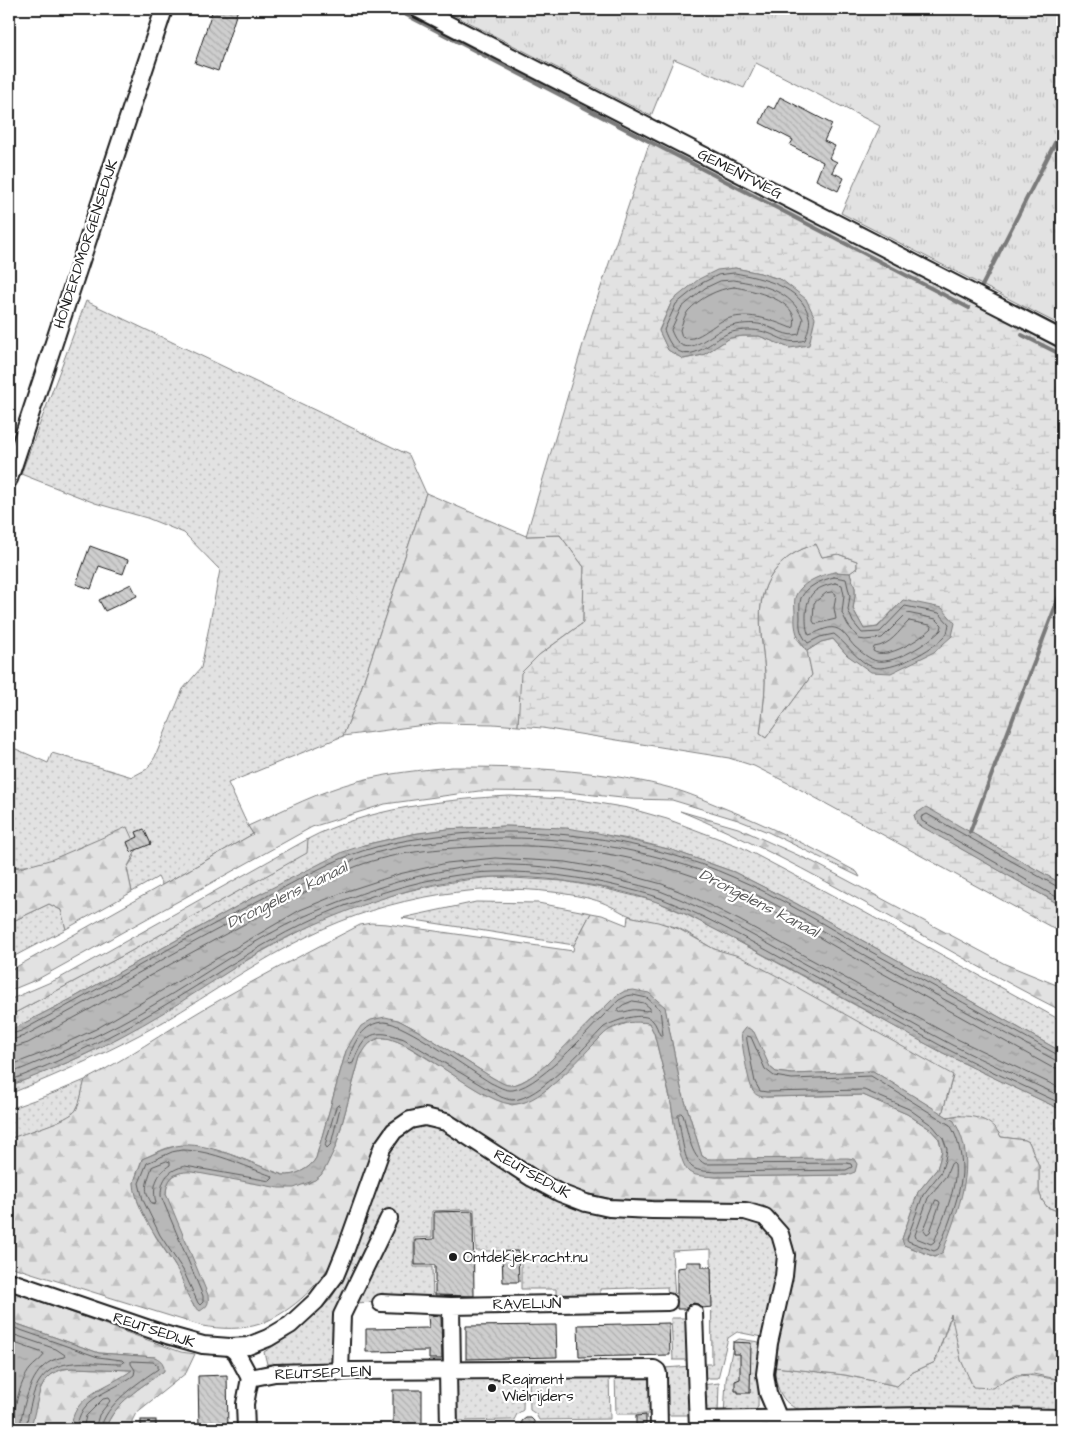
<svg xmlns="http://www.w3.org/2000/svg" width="1071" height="1438" font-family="'Architects Daughter',sans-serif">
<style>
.grass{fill:url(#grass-dots);stroke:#7f7f7f}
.forest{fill:url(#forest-firs);stroke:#7f7f7f;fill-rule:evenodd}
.wetland{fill:url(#wetland-marsh);stroke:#7f7f7f;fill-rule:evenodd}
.park{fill:url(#park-tufts);stroke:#7f7f7f}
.water{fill:url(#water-ripples);stroke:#7a7a7a}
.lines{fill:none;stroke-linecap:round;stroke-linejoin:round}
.shore{stroke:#5a5a5a;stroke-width:1}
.stream{stroke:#7a7a7a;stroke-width:4}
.building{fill:url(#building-back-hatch);stroke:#1c1c1c}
.minor-casing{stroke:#1c1c1c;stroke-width:20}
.minor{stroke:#fff;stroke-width:16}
.poi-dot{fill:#1c1c1c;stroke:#fff;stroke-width:2}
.labels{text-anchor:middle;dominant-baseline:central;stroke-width:4.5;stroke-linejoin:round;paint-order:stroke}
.street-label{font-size:15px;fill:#1c1c1c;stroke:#fff}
.poi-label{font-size:15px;fill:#1c1c1c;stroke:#fff;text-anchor:start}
.water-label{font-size:16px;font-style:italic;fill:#5a5a5a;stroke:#fff}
</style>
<defs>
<pattern id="grass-dots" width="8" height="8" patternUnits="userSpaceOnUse" patternTransform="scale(1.25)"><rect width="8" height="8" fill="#e2e2e2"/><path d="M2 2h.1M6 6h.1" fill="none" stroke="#c1c1c1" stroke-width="1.8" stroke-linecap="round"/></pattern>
<pattern id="forest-firs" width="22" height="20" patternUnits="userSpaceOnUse" patternTransform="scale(1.25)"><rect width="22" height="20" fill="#e2e2e2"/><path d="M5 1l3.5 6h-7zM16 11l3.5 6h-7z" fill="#c1c1c1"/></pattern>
<pattern id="wetland-marsh" width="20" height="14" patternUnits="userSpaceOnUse" patternTransform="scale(1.25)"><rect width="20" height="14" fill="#e2e2e2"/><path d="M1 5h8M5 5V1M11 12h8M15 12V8" fill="none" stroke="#c1c1c1"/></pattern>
<pattern id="park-tufts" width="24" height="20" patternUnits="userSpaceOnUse" patternTransform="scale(1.25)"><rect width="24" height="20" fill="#e2e2e2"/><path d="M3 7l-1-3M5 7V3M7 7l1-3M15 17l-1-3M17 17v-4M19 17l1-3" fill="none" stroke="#c1c1c1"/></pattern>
<pattern id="water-ripples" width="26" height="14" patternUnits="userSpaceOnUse" patternTransform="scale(1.25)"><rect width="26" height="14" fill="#b8b8b8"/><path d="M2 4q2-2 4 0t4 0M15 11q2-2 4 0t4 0" fill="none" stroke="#9e9e9e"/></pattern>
<pattern id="building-back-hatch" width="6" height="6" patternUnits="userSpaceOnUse" patternTransform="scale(1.25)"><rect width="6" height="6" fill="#cecece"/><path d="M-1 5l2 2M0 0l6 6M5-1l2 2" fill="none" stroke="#b0b0b0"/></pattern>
</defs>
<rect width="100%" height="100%" fill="#fff"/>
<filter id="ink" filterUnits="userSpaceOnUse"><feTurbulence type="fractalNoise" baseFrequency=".02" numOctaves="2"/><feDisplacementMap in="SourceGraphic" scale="10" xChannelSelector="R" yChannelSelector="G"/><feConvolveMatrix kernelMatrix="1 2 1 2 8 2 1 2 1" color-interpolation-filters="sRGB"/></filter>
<g filter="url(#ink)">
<g class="grass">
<path d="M 86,301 L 409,455 L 426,493 L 357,701 L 343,736 L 228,783 L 248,826 L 253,834 L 162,885 L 158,877 L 132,892 L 127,868 L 135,856 L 85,844 C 64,857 34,869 9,866 L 9,746 L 48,763 L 52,753 L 132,777 L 147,769 L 155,757 L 183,689 L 201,668 L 220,570 L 184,533 L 147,518 L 95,503 L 21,474 Z"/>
<path d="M 510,796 L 580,800 L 628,808 L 667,819 L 741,847 L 864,912 L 1062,1021 L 1062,1052 L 797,904 L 734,872 L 672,850 L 629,839 L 566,829 L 537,827 L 504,826 L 448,829 L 412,834 L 364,845 L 252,898 L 73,998 L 9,1031 L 9,1016 L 124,955 L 306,853 L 308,839 C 364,809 446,799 510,796 Z"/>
<path d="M 495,877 L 563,881 L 602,888 L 655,901 L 685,914 L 730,937 L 947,1055 L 1062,1110 L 1062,1213 L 1047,1207 L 1042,1200 L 1039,1191 L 1039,1166 L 1029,1142 L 1025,1140 L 1001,1137 L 998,1132 L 959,1115 L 947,1117 L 942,1114 L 953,1076 L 738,956 C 730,954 720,952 712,948 C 701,942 690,933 678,928 C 662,922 644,922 628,915 C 622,913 616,908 610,906 C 599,900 584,897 572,895 C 488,879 387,897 310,935 C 259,960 212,993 163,1022 C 113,1050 62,1073 9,1094 L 9,1086 C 42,1073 75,1061 106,1044 C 174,1008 237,962 306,928 C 364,899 431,882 495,877 Z"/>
<path d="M 476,902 L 538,903 L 591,913 L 574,945 L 402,918 Z"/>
<path d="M 49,904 L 61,910 L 66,929 L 9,959 L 9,923 Z"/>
<path d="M 85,1080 C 82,1089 81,1102 76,1110 C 69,1121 23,1134 9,1139 L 9,1109 L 54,1093 Z"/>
<path d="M 425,1125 L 435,1126 L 455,1137 L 543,1194 L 568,1205 L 730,1217 L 757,1223 L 765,1229 L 772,1239 L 777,1250 L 778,1262 L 762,1337 L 737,1332 L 728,1338 L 718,1378 L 700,1378 L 700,1364 L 712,1364 L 711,1249 L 672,1251 L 675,1298 L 668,1298 L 667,1287 L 600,1289 L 600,1299 L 556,1299 L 556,1289 L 521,1289 L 521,1251 L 476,1251 L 474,1209 L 432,1211 L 432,1237 L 414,1238 L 414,1267 L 432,1267 L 433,1300 L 352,1303 L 338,1364 L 267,1364 L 264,1352 L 296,1332 L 308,1321 L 330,1300 L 344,1278 L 392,1143 C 402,1134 411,1127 425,1125 Z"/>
<path d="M 952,1313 L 961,1360 L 966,1370 L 992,1388 C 1023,1369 1028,1376 1062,1380 L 1062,1415 L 803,1411 C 799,1409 793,1408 789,1404 C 780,1398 773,1378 775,1367 L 845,1375 L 897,1386 L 911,1373 L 935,1362 Z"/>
<path d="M 671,1318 L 689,1318 L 691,1360 L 673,1360 Z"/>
<path d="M 739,1339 L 759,1342 L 758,1407 L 752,1415 L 724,1416 L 726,1380 L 734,1342 Z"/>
<path d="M 693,1366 L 692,1415 L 664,1415 L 664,1368 Z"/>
<path d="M 654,1371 L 655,1414 L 616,1414 L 615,1372 Z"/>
<path d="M 609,1373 L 610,1419 L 539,1420 L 536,1414 L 530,1410 L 529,1374 Z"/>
<path d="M 524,1374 L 523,1410 L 517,1414 L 514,1420 L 456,1421 L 452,1376 Z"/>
<path d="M 719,1383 L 718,1415 L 707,1414 L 704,1409 L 702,1385 Z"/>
<path d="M 1000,1424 L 1062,1426 L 1062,1429 L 1001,1429 Z"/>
<path d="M 610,1425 L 610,1429 L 539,1429 L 540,1426 Z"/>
</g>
<g class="forest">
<path d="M 426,493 L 526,536 L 560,535 L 584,567 L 583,623 L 539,655 L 520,705 L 518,726 L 493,724 L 439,723 L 343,736 L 357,701 Z"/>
<path d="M 817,544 L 822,557 L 838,554 L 857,561 L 857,568 L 850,573 L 834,572 L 796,637 L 807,651 L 812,675 L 766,738 L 760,734 C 762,717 765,698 765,681 C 765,645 750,604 773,573 C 785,557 798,549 817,544 Z"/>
<path d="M 452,767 C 522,767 595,769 663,786 C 684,791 704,800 724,808 C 770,826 813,848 857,872 L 860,877 L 768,832 L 738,820 L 672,800 L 631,799 L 567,792 L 479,791 L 385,804 L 312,827 L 38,979 L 9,991 L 9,971 L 253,834 L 248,826 C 284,810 320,791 358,781 C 389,773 420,770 452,767 Z"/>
<path d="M 680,811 L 738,828 L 813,862 L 1005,964 L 1054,984 L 1062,986 L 1062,1011 C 934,946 813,866 680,811 Z"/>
<path d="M 127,827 L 137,849 L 127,868 L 132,892 L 66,929 L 61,910 L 49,904 L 9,923 L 9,866 L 20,868 L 53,859 Z"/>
<path d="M 308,839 L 307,853 L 124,955 L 9,1016 L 9,1000 L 60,978 Z"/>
<path d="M 591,913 L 602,915 L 627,925 L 628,916 L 658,922 L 679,929 L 714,949 L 739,956 L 777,976 L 953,1075 L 942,1114 L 873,1071 L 792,1074 L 776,1072 L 770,1067 L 766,1060 L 741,1033 L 753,1091 L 766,1097 L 863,1095 L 907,1114 L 930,1129 L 939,1139 L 942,1150 L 940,1159 L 937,1169 L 918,1192 L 902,1239 L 904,1245 L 935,1257 L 954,1121 L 947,1117 C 967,1114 991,1116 1001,1137 L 1025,1140 L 1029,1142 L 1039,1166 L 1039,1191 L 1042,1200 L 1047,1207 L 1062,1213 L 1062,1380 L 1033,1374 L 1016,1375 L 992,1388 L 973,1387 L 961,1360 L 951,1314 L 935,1362 L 911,1373 L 897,1386 L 845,1375 L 775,1367 L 781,1327 L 789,1238 L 771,1210 L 762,1205 L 751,1202 L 612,1199 L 575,1191 L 556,1183 L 464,1123 L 439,1113 L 423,1109 L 396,1119 L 386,1126 L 377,1139 L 338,1251 C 322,1283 294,1311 260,1324 C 242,1330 221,1329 202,1326 L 9,1266 L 9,1139 C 23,1133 69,1121 76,1110 C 81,1102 82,1089 85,1080 C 126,1059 163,1033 202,1010 C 254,980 307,952 360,925 L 371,923 L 387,924 L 573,951 L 574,945 ZM 665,1008 L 681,1088 L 702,1156 L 707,1159 L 847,1175 L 716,1177 L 698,1175 L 679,1150 L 670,1098 L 654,1033 L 649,1023 L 633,1021 L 608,1030 L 548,1089 L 524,1102 L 512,1105 L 485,1094 L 402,1043 L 388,1038 L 380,1038 L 373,1041 L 366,1046 L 360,1057 L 336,1146 L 321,1175 L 306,1185 L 185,1171 C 171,1176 167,1179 166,1194 L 194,1307 L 179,1272 L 156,1237 L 138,1202 L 134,1182 L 142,1159 C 152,1155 162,1149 171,1147 C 207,1140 250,1163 283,1175 C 295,1176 310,1169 316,1158 L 346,1051 L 398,1020 L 415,1029 L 493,1078 C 499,1081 505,1086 511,1085 C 537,1083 581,1030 599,1012 Z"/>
<path d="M 9,1290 L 181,1352 L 195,1354 L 186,1373 L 136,1413 L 132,1421 L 133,1429 L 105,1429 C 115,1402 141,1387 164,1371 L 155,1357 L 99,1353 L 9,1321 Z"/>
<path d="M 72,1368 L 133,1370 L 118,1380 L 97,1390 L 71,1426 L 72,1429 L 32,1429 C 31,1421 34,1413 36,1405 C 41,1383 48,1370 72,1368 Z"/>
<path d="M 835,1426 L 941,1427 L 942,1429 L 810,1429 L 817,1427 Z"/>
</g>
<path class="wetland" d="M 654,138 L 1062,345 L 1062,884 L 970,832 L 914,815 L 918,824 L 1062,906 L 1062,933 L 792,785 L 754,766 L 729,758 L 542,728 L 518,726 L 521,673 L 539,655 L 583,623 L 584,567 L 560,535 L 526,536 L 592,314 L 648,147 ZM 735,268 L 760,273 L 782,280 L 790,348 L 759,336 L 743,336 L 730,338 L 703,355 L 684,359 L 668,350 L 659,330 L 672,301 ZM 816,544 L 822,557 L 838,554 L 857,561 L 857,568 L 850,573 L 855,588 L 855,596 L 853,609 L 864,629 L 877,627 L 903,600 L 857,661 L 847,655 L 833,639 L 821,642 L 807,651 L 812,675 L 766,738 L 760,734 C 762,716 765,698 765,681 C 765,645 750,604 773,573 C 785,557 797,550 816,544 Z"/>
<path class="park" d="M 442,9 L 1062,9 L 1062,326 L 841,213 L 880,126 L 756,63 L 744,88 L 674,59 L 651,116 Z"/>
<g class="water">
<path d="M 735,268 L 760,273 L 782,280 L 806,299 L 815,318 L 809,345 L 790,348 L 759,336 L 743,336 L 730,338 L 703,355 L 683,359 L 668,350 L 659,331 L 672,301 L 699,279 L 717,270 Z"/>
<path d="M 834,572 L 850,573 L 855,588 L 855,596 L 853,609 L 864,629 L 878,627 L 903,600 L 942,608 L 955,623 L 952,636 L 934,652 L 891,673 L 871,672 L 847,655 L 833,639 L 821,642 L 807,651 C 797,637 794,631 795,614 C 795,609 794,603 795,598 C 799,583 821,575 834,572 Z"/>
<path d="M 926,807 L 1062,884 L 1062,906 L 917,824 L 914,815 Z"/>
<path d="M 504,826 L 566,828 L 598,833 L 672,850 L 734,872 L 797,904 L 1062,1052 L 1062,1110 C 1024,1092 985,1074 947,1055 C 906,1034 866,1010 825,988 C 788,968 750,947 712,928 C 694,918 675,908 654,901 C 606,885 545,876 495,877 C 433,878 366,902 311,926 C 258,949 210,985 161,1014 C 112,1043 62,1067 9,1086 L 9,1031 L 73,998 L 252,898 L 343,852 L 364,845 L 412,834 L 448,829 Z"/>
<path d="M 633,990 L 649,993 L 665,1007 L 681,1088 L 702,1156 L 707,1159 L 848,1158 L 854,1159 L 857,1164 L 855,1172 L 847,1175 L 716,1177 C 708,1176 696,1177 689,1172 C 678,1163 673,1113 670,1097 C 665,1076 659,1054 654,1033 L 649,1023 C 635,1021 621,1022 609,1030 C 603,1034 597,1041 592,1046 C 575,1063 537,1108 510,1104 C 477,1100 404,1032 379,1038 C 369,1041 365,1049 360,1057 L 336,1146 L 326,1167 L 321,1175 L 315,1180 L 294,1188 L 279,1188 L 193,1172 C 176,1171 167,1176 166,1194 L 208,1295 C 209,1304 208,1306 200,1311 C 187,1303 185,1283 178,1271 C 164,1246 136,1213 134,1184 C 134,1179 141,1165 142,1159 C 155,1154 169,1146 183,1145 C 212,1143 255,1165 283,1175 C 295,1176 310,1169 316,1158 L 346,1051 L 353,1038 L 361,1026 L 371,1020 L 385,1017 L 398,1020 L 415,1029 L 493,1078 C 499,1081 505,1086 512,1085 C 524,1084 537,1072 546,1065 L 616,996 L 625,991 Z"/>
<path d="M 745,1028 L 748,1028 L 754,1032 L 770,1067 L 776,1072 L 792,1074 L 873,1071 L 954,1121 C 980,1164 957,1210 943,1252 L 935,1257 L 904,1245 L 902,1239 L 918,1192 L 937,1169 L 940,1159 L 942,1150 L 939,1139 L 930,1129 L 907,1114 L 863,1095 L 766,1097 C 761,1097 756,1096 753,1091 C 748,1082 742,1045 741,1033 Z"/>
<path d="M 9,1321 L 99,1353 L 155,1357 C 162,1361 164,1363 164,1371 C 141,1387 115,1402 105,1429 L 72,1429 C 69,1396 112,1386 132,1370 L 72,1368 L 62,1369 L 52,1374 L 45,1381 L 40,1390 L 32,1423 L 32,1429 L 9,1429 Z"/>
</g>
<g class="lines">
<g class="shore">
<path d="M 735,273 C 761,278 802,286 809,317 C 811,323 807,334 805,340 C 785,346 778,334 760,331 C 751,329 737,330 729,333 C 715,338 699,357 683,353 C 672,350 668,340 664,330 L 676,304 L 702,283 L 718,275 Z"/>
<path d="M 734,280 C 763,285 791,290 803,319 L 799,334 C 787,338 775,328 763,325 C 753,322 737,324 728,327 C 708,333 684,366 671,330 L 681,308 L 705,288 L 720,281 Z"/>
<path d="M 734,287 C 752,290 801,300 794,327 L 791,328 C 769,319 747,311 724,320 C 712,325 695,344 682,337 L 680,330 C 682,324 684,316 688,311 C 700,298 717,289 734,287 Z"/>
<path d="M 834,577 L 846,579 L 850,596 L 848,610 L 853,622 L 862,633 L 880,632 L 905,606 L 939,613 L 949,624 C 948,628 948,632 946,635 C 934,649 891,673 873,667 C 859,663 845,642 834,634 L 820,637 L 808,643 C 801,635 799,628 800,618 C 800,612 799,603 801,598 C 807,586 822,580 834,577 Z"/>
<path d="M 835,583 L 842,585 L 844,595 L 842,613 L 848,625 L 859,639 L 865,640 L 882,638 L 907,613 L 936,619 L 942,625 L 941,630 C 928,643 896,664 877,661 C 870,660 860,651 855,647 C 849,641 844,630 835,628 C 827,626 817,633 809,635 C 806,630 806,622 806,615 C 807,594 814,588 835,583 Z"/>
<path d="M 833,592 L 836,594 L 834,608 L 836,619 L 815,624 L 813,621 L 814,603 L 826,593 Z"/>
<path d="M 909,621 L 930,625 L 932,628 C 922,638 886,661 873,651 L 874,647 C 891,645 898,632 909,621 Z"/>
<path d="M 1062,888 L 1058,887 L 927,814 L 921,817 L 922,821 L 1062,900"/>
<path d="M 633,995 L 647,998 L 660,1009 L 663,1035 L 660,1035 C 658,1031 656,1024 653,1021 C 644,1010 614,1021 604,1027 C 585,1046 540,1100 512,1100 C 509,1100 504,1098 501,1097 L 404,1039 C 374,1028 364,1033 353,1063 L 350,1064 L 348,1062 C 352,1044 364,1022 384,1022 C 403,1022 471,1071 491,1083 C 498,1086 505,1091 513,1090 C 544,1085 595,1022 619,1000 L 627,996 Z"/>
<path d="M 633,1001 L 644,1003 L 650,1008 L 650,1010 C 644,1012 638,1009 632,1010 C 627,1011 623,1013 618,1012 L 618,1009 L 623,1005 Z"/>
<path d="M 9,1035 L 21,1031 C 105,986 187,937 271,894 C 297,881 322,866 348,856 C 387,841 430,836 471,833 C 560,828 651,841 733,877 C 780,897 824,925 868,950 C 932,985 995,1020 1058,1055 L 1062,1056"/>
<path d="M 747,1036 L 751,1037 L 765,1069 L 774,1076 L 792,1079 L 871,1076 L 950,1125 C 958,1137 962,1156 962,1170 C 962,1190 947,1230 938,1249 L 934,1251 L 908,1241 L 907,1239 L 923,1195 L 941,1172 L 945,1160 L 947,1149 L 943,1138 L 933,1126 L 909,1109 L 864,1090 L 767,1092 L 760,1091 L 755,1082 L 747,1041 Z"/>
<path d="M 9,1041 L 24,1036 C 109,991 192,941 278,898 C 301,886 325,872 349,862 C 387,846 431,842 471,839 C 559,834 650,847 732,883 C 778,904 822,931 866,956 C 929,991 992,1026 1055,1060 L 1062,1062"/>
<path d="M 9,1049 L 28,1043 C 114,997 198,947 285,903 C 307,892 328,879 350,869 C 387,853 432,849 472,847 C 558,841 645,855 725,888 C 773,908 818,938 864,963 C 926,998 989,1032 1051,1067 L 1062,1069"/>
<path d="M 9,1066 L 50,1050 L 96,1029 L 300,910 L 344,892 L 399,874 L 447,863 L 495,858 L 566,862 L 606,869 L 662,884 L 693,897 L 739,920 L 955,1038 L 1062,1089"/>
<path d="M 9,1074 C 59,1054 108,1032 155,1004 C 205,975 252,940 305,916 C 362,891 432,867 494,865 C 536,864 580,870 621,881 C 634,884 647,887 660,891 C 716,912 772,947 825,975 C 868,998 909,1023 952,1045 C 988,1063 1026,1080 1062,1097"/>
<path d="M 9,1081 C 61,1061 112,1037 160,1008 C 208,980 255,947 305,923 C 359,897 435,873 494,872 C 537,871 580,877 621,887 C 634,891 647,893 660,898 C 719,921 774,955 830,985 C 869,1006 908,1028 947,1049 C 985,1069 1024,1086 1062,1104"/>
<path d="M 339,1105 L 340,1108 L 331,1144 L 327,1148 L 325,1145 L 336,1107 Z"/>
<path d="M 681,1113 L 683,1115 C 688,1131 690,1156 705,1164 L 847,1163 L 851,1164 L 852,1167 L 846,1170 L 716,1172 C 709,1171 698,1172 692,1167 C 683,1160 681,1128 678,1116 Z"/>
<path d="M 182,1150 C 213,1150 243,1166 272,1176 L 273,1178 L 270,1181 L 185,1166 C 169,1170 161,1178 161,1196 L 203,1296 L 203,1302 L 200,1305 L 198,1303 L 183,1270 L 160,1235 L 143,1200 L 139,1183 L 147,1163 L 172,1152 Z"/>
<path d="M 167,1161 L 170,1162 L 170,1165 C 156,1174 152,1187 156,1203 L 153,1205 C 142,1190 147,1183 152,1167 Z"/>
<path d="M 953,1163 L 955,1165 C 958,1187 942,1221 934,1242 L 931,1244 L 916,1238 L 915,1235 L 928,1198 L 946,1176 L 951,1164 Z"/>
<path d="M 936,1200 L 939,1201 L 940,1203 L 930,1232 L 927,1234 L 924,1230 Z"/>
<path d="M 9,1326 L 98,1357 L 122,1360 L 124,1362 L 122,1364 C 84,1364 44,1352 32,1399 C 30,1409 26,1419 27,1429"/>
<path d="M 9,1333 L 56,1349 L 65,1355 L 64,1357 C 38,1361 30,1384 24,1406 C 22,1414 20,1421 21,1429"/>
<path d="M 9,1341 L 43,1353 L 44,1355 C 41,1360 34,1364 30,1369 C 20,1381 12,1414 13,1429"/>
<path d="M 77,1429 C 78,1396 113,1392 134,1375 L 135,1370 L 131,1364 L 131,1361 L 153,1362 L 158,1365 L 158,1369 C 139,1382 104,1405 101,1429"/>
<path d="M 83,1429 L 86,1416 L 103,1399 L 108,1398 L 110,1401 L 99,1415 L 95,1429"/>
</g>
<g class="stream">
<path d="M 395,9 L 969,308"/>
<path d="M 982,286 L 1062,129"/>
<path d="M 1017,306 L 1062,330"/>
<path d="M 1022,335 L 1062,355"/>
<path d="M 970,832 L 1062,589"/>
</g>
</g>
<g class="building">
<path d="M 213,9 L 238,9 L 218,71 L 195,63 Z"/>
<path d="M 780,97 L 832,124 L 824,141 L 835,146 L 829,158 L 837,162 L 832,172 L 844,178 L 838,191 L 816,180 L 823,162 L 790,145 L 793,140 L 760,123 L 768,106 L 774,109 Z"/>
<path d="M 90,546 L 128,560 L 123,574 L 99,566 L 91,589 L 76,584 Z"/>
<path d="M 131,584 L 137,596 L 105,611 L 99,600 Z"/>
<path d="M 144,829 L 151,844 L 131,852 L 127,842 L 138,837 L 136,832 Z"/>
<path d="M 473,1211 L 474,1296 L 435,1295 L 435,1265 L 415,1265 L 415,1240 L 434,1239 L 434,1212 Z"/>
<path d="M 518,1251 L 519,1282 L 503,1282 L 502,1252 Z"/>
<path d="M 686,1262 L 702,1262 L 702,1267 L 711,1267 L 712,1307 L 702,1308 L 698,1304 L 693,1303 L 688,1305 L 685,1309 L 677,1309 L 677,1268 L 686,1267 Z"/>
<path d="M 428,1315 L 441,1316 L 442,1359 L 429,1359 L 429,1351 L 366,1352 L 366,1329 L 429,1328 Z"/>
<path d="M 669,1323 L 670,1355 L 579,1357 L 578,1325 Z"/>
<path d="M 556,1325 L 557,1357 L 466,1359 L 466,1326 Z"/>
<path d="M 733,1342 L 751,1343 L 750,1393 L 738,1393 L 738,1391 L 735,1391 L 735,1381 L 740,1379 L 740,1354 L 733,1354 Z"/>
<path d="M 227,1375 L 228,1429 L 199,1429 L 198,1376 Z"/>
<rect x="393" y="1390" width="29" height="39"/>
<path d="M 646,1415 L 646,1425 L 636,1425 L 636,1416 Z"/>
<path d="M 526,1418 L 531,1418 L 534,1421 L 534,1429 L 521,1429 L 522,1421 Z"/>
<rect x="141" y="1420" width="15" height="9"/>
</g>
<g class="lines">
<defs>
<g id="minor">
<path d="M 418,9 L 1062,339"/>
<path d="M 9,479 L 164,9"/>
<path d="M 9,1281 L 167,1335 L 203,1345 L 230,1347 L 248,1346 L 268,1338 L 290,1325 L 316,1301 L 335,1276 L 346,1249 L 382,1148 L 394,1131 L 410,1120 L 425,1117 L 446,1122 L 532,1178 L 560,1193 L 586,1203 L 609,1208 L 652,1210 L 745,1211 L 765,1217 L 780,1234 L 786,1255 L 784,1276 L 769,1343 L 765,1374 L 768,1393 L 776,1412 L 776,1429"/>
<path d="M 381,1303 L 451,1306"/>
<path d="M 694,1313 L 698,1429"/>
<path d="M 230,1347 L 236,1352 L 250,1378"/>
<path d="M 448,1370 L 449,1429"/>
<path d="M 452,1370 L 451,1306 L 668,1302"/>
<path d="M 340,1372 L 342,1315 L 389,1218"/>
<path d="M 250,1378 L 275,1373 L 352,1371 L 654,1369 L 657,1371 L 658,1374 L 659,1429"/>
<path d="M 698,1420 L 923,1416 L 1062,1418"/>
<path d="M 246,1429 L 245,1404 L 250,1378"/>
</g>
</defs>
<use href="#minor" class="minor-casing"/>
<use href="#minor" class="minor"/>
</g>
</g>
<g class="poi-dot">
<circle cx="453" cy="1257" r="5"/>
<circle cx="492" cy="1388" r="5"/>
</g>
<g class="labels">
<g class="street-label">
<text transform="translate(740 174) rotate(27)">GEMENTWEG</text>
<text transform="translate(86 244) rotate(-72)">HONDERDMORGENSEDIJK</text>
<text transform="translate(532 1174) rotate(29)">REUTSEDIJK</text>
<text transform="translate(527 1304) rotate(-1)">RAVELIJN</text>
<text transform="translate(154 1330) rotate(18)">REUTSEDIJK</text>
<text transform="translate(323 1373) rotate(-2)">REUTSEPLEIN</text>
</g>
<g class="poi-label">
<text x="463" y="1257">Ontdekjekracht.nu</text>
<text x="502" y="1379">Regiment<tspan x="502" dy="17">Wielrijders</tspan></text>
</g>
<g class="water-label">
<text transform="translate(287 895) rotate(-26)">Drongelens kanaal</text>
<text transform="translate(759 903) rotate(27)">Drongelens kanaal</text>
</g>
</g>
<rect width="1071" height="1438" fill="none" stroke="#fff" stroke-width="30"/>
<rect x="15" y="15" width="1041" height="1408" fill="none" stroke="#1c1c1c" stroke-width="2" filter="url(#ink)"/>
</svg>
